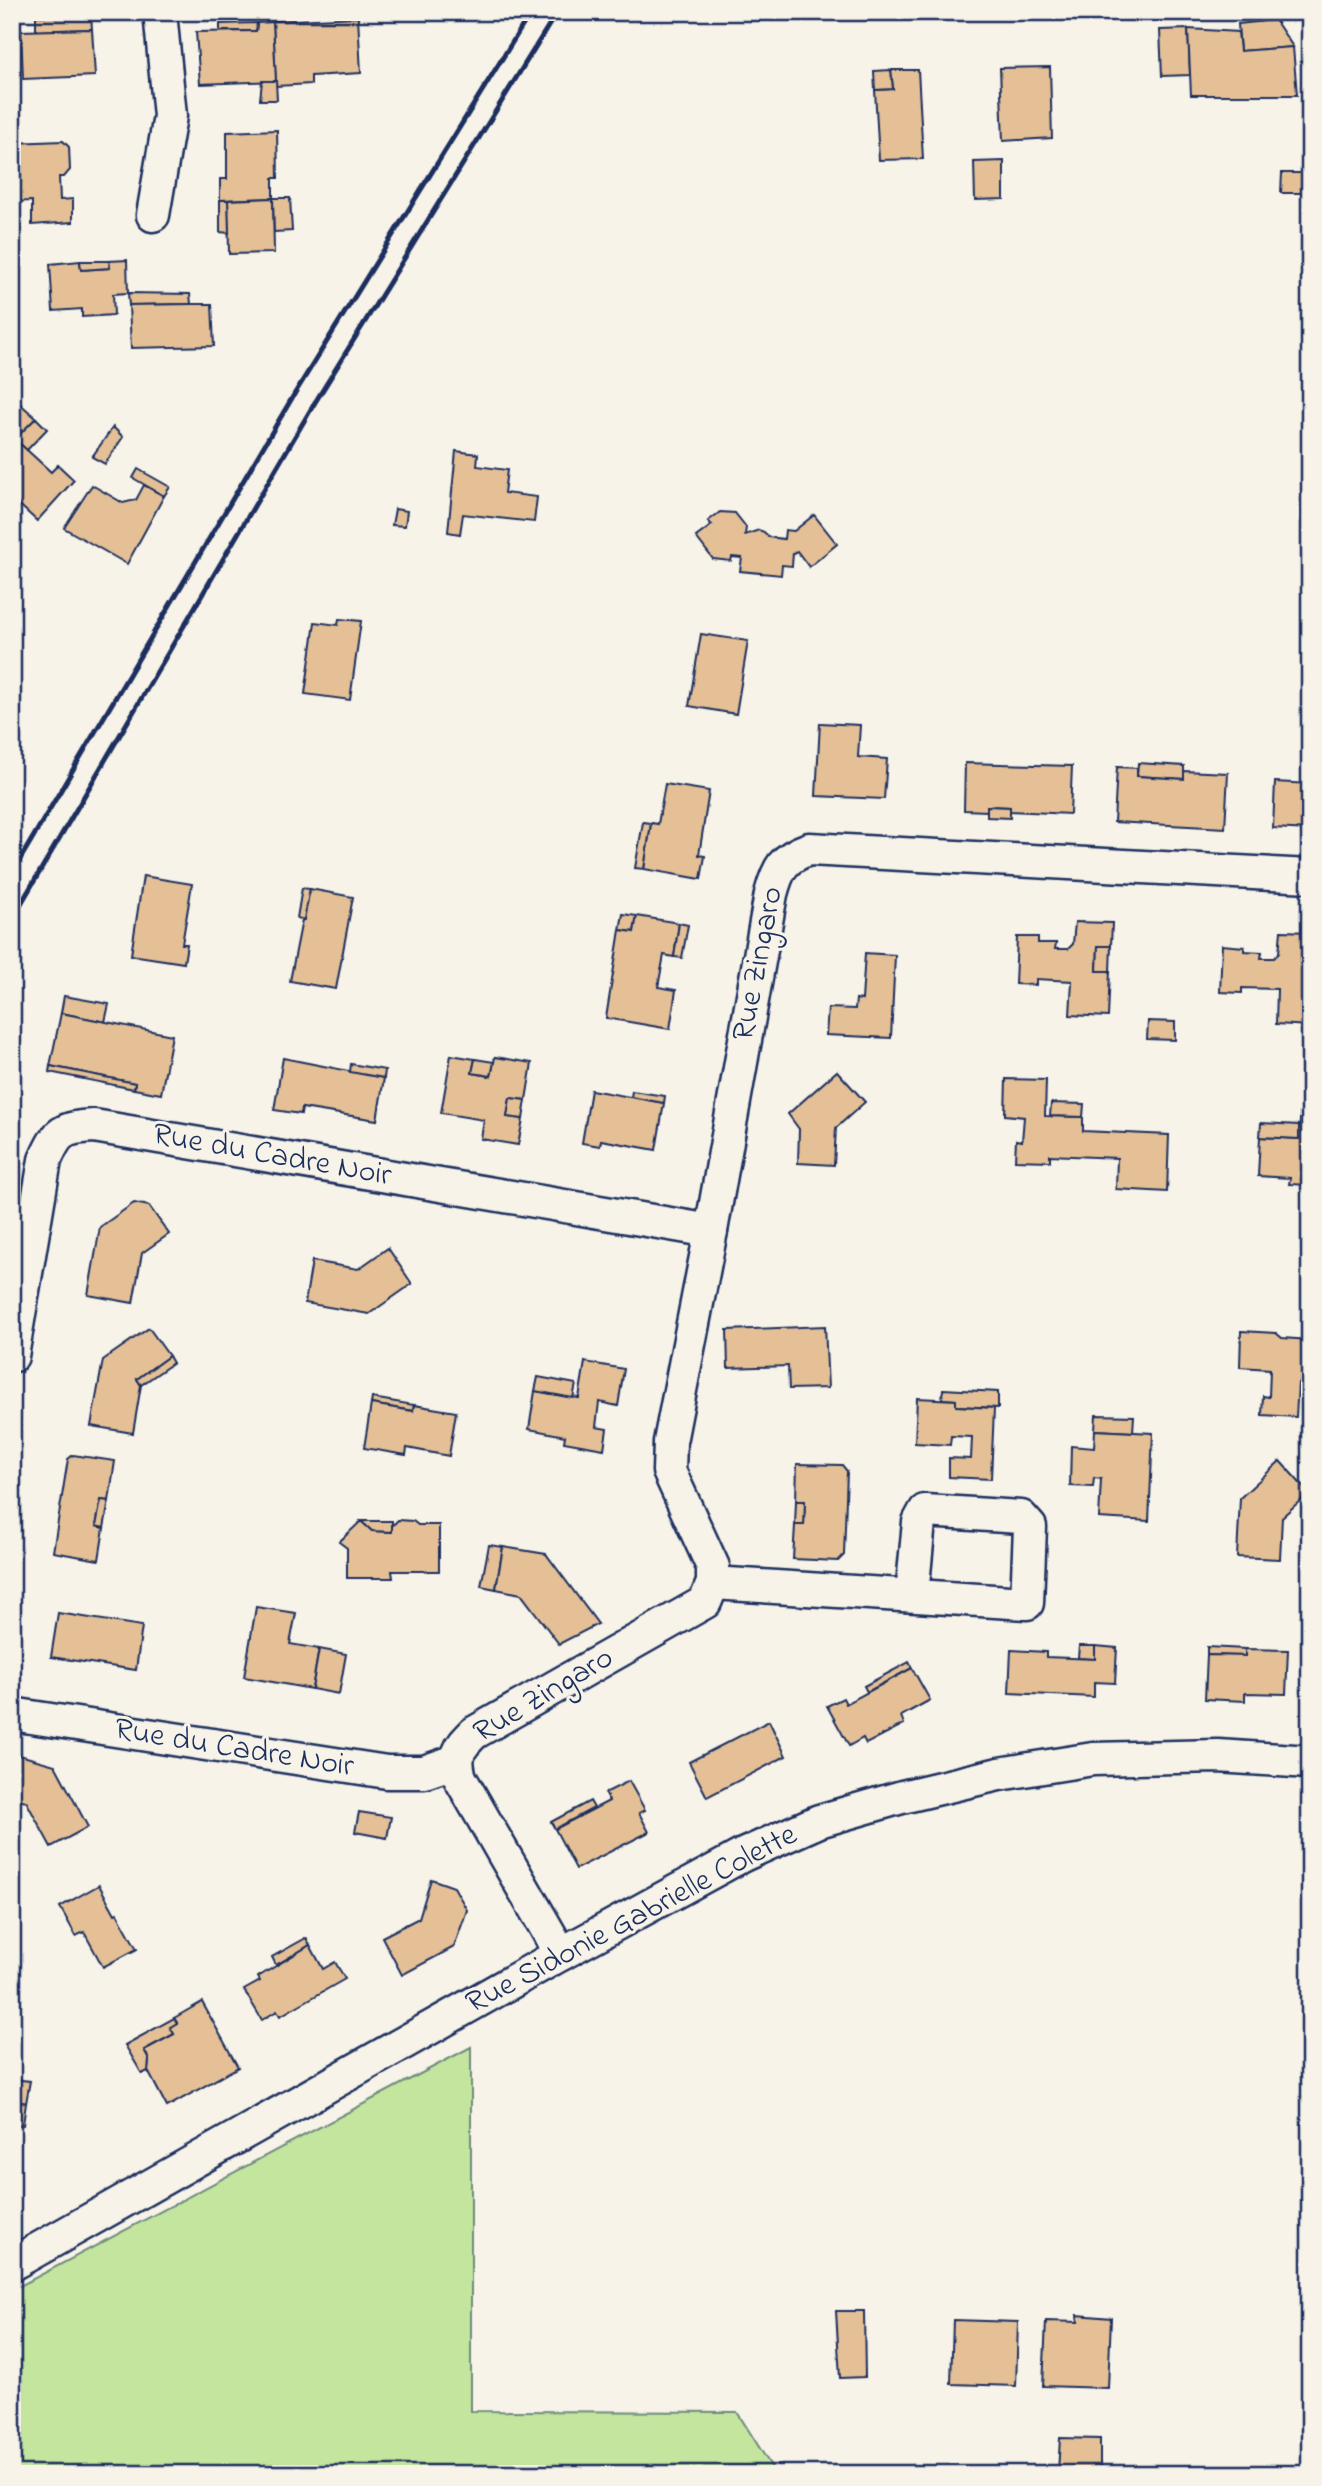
<svg xmlns="http://www.w3.org/2000/svg" width="1322" height="2486" font-family="'Indie Flower',sans-serif">
<style>
.green{fill:#c3e59e;stroke:#6f8a7e;stroke-width:2}
.building{fill:#e5c096;stroke:#1b2f5e;stroke-width:2}
.lines{fill:none;stroke-linecap:round;stroke-linejoin:round}
.minor-casing{stroke:#1b2f5e;stroke-width:37}
.minor{stroke:#f7f3e8;stroke-width:32}
.rail{stroke:#1b2f5e;stroke-width:5}
.labels{text-anchor:middle;dominant-baseline:central;stroke-width:6;stroke-linejoin:round;paint-order:stroke}
.street-label{font-size:32px;fill:#1b2f5e;stroke:#f7f3e8}
</style>
<rect width="100%" height="100%" fill="#f7f3e8"/>
<filter id="ink" filterUnits="userSpaceOnUse"><feTurbulence type="fractalNoise" baseFrequency=".0143" numOctaves="2"/><feDisplacementMap in="SourceGraphic" scale="14" xChannelSelector="R" yChannelSelector="G"/><feConvolveMatrix kernelMatrix="1 2 1 2 8 2 1 2 1" color-interpolation-filters="sRGB"/></filter>
<g filter="url(#ink)">
<path class="green" d="M 471,2047 L 471,2411 L 737,2412 L 776,2474 L 12,2474 L 12,2290 Z"/>
<g class="building">
<path d="M 91,14 L 92,29 L 36,31 L 36,16 Z"/>
<path d="M 358,17 L 361,73 L 311,76 L 311,84 L 276,86 L 273,21 Z"/>
<path d="M 1275,20 L 1293,47 L 1240,51 L 1238,24 Z"/>
<path d="M 273,22 L 276,81 L 200,84 L 196,32 L 256,31 L 257,23 Z"/>
<path d="M 257,23 L 256,31 L 220,31 L 220,24 Z"/>
<path d="M 92,29 L 95,76 L 23,79 L 21,31 Z"/>
<path d="M 1188,29 L 1190,75 L 1162,76 L 1160,30 Z"/>
<path d="M 1188,29 L 1238,32 L 1240,51 L 1293,47 L 1297,95 L 1191,95 Z"/>
<path d="M 1050,67 L 1052,138 L 1003,141 L 1000,68 Z"/>
<path d="M 891,70 L 918,70 L 923,159 L 879,160 L 875,90 L 893,89 Z"/>
<path d="M 891,70 L 893,89 L 875,90 L 874,71 Z"/>
<path d="M 262,81 L 276,81 L 277,100 L 260,100 Z"/>
<path d="M 277,130 L 278,178 L 273,178 L 273,198 L 220,200 L 220,179 L 227,179 L 227,132 Z"/>
<path d="M 63,141 L 69,147 L 70,170 L 64,177 L 59,177 L 60,200 L 73,199 L 73,222 L 32,225 L 32,201 L 12,202 L 12,143 Z"/>
<path d="M 1004,161 L 1004,199 L 975,200 L 974,162 Z"/>
<path d="M 1282,173 L 1310,173 L 1310,193 L 1281,193 Z"/>
<path d="M 273,198 L 274,253 L 229,254 L 228,200 Z"/>
<path d="M 273,198 L 290,198 L 292,231 L 274,232 Z"/>
<path d="M 220,200 L 228,200 L 229,233 L 220,232 Z"/>
<path d="M 127,260 L 128,293 L 113,294 L 114,315 L 82,317 L 82,309 L 53,311 L 50,264 L 80,261 L 81,270 L 110,268 L 109,261 Z"/>
<path d="M 80,261 L 109,261 L 110,268 L 81,270 Z"/>
<path d="M 128,293 L 190,294 L 191,304 L 129,305 Z"/>
<path d="M 191,304 L 212,304 L 214,346 L 131,348 L 129,305 Z"/>
<path d="M 17,401 L 36,418 L 15,439 L 51,472 L 58,465 L 74,480 L 37,521 L 12,498 L 12,406 Z"/>
<path d="M 36,418 L 47,429 L 27,450 L 15,439 Z"/>
<path d="M 113,427 L 123,437 L 105,464 L 92,457 Z"/>
<path d="M 456,451 L 478,454 L 477,466 L 507,470 L 504,493 L 537,497 L 534,522 L 463,514 L 460,534 L 448,532 Z"/>
<path d="M 138,469 L 170,487 L 164,496 L 133,478 Z"/>
<path d="M 92,485 L 123,503 L 136,500 L 144,485 L 164,496 L 127,564 L 64,528 Z"/>
<path d="M 395,509 L 407,511 L 405,526 L 392,525 Z"/>
<path d="M 720,512 L 735,513 L 746,527 L 745,535 L 759,530 L 764,532 L 769,537 L 784,539 L 785,530 L 794,531 L 814,515 L 837,544 L 809,567 L 797,551 L 793,553 L 792,566 L 782,565 L 781,575 L 740,571 L 742,558 L 732,557 L 731,561 L 713,559 L 696,537 L 712,525 L 708,521 Z"/>
<path d="M 339,619 L 361,621 L 350,700 L 305,694 L 315,622 L 338,625 Z"/>
<path d="M 701,634 L 748,641 L 736,714 L 689,706 Z"/>
<path d="M 820,723 L 860,725 L 858,757 L 887,759 L 884,799 L 816,796 Z"/>
<path d="M 965,763 L 1072,766 L 1070,814 L 1010,811 L 1010,807 L 987,806 L 987,811 L 964,810 Z"/>
<path d="M 1138,763 L 1184,766 L 1184,779 L 1137,776 Z"/>
<path d="M 1117,767 L 1137,768 L 1137,776 L 1184,779 L 1184,771 L 1228,773 L 1225,828 L 1114,822 Z"/>
<path d="M 1275,782 L 1310,784 L 1310,830 L 1273,828 Z"/>
<path d="M 665,784 L 709,791 L 699,855 L 705,856 L 701,879 L 644,869 L 651,823 L 658,824 Z"/>
<path d="M 987,806 L 1010,807 L 1010,818 L 987,817 Z"/>
<path d="M 643,822 L 651,823 L 644,869 L 635,868 Z"/>
<path d="M 143,876 L 192,884 L 182,944 L 187,944 L 184,963 L 131,955 Z"/>
<path d="M 302,888 L 310,889 L 304,920 L 297,918 Z"/>
<path d="M 310,889 L 353,897 L 336,989 L 290,981 L 302,920 L 304,920 Z"/>
<path d="M 623,914 L 637,916 L 634,932 L 620,930 Z"/>
<path d="M 637,916 L 679,923 L 674,957 L 664,955 L 658,987 L 676,990 L 670,1029 L 606,1018 L 620,930 L 634,932 Z"/>
<path d="M 1075,922 L 1112,923 L 1111,946 L 1098,946 L 1097,971 L 1110,971 L 1108,1017 L 1070,1015 L 1072,981 L 1036,979 L 1036,985 L 1015,984 L 1017,937 L 1038,937 L 1038,943 L 1056,943 L 1055,949 L 1068,949 L 1073,944 Z"/>
<path d="M 679,923 L 688,925 L 682,958 L 674,957 Z"/>
<path d="M 1281,931 L 1310,932 L 1310,955 L 1304,954 L 1303,980 L 1310,980 L 1310,1026 L 1276,1024 L 1277,989 L 1242,988 L 1242,993 L 1220,992 L 1222,945 L 1244,947 L 1244,951 L 1262,952 L 1261,958 L 1274,958 L 1279,953 Z"/>
<path d="M 1098,946 L 1111,946 L 1110,971 L 1097,971 Z"/>
<path d="M 865,953 L 895,955 L 891,1038 L 826,1035 L 828,1008 L 855,1009 L 856,999 L 862,1000 Z"/>
<path d="M 1304,954 L 1310,955 L 1310,980 L 1303,980 Z"/>
<path d="M 64,996 L 109,1004 L 105,1022 L 61,1013 Z"/>
<path d="M 61,1013 L 172,1035 L 161,1094 L 134,1089 L 135,1083 L 50,1066 Z"/>
<path d="M 1148,1021 L 1175,1022 L 1175,1040 L 1147,1039 Z"/>
<path d="M 451,1055 L 475,1059 L 472,1073 L 491,1076 L 495,1057 L 532,1063 L 526,1100 L 510,1098 L 507,1117 L 523,1119 L 518,1145 L 481,1139 L 484,1120 L 441,1113 Z"/>
<path d="M 283,1058 L 384,1078 L 377,1120 L 302,1108 L 301,1114 L 274,1110 Z"/>
<path d="M 475,1059 L 494,1062 L 491,1076 L 472,1073 Z"/>
<path d="M 351,1064 L 385,1070 L 384,1078 L 350,1072 Z"/>
<path d="M 50,1066 L 135,1083 L 134,1089 L 49,1072 Z"/>
<path d="M 837,1071 L 865,1102 L 836,1128 L 834,1165 L 798,1163 L 799,1129 L 788,1114 Z"/>
<path d="M 1006,1079 L 1046,1080 L 1045,1116 L 1083,1117 L 1083,1131 L 1169,1135 L 1167,1192 L 1116,1189 L 1117,1158 L 1050,1155 L 1050,1161 L 1015,1160 L 1016,1140 L 1022,1141 L 1024,1117 L 1005,1115 Z"/>
<path d="M 591,1090 L 664,1103 L 656,1150 L 601,1140 L 600,1146 L 582,1143 Z"/>
<path d="M 632,1091 L 665,1096 L 664,1103 L 631,1097 Z"/>
<path d="M 510,1098 L 526,1100 L 523,1119 L 507,1117 Z"/>
<path d="M 1301,1102 L 1310,1103 L 1310,1185 L 1289,1184 L 1290,1178 L 1258,1176 L 1260,1137 L 1299,1139 Z"/>
<path d="M 1051,1103 L 1084,1104 L 1083,1117 L 1050,1116 Z"/>
<path d="M 1261,1123 L 1299,1125 L 1299,1139 L 1260,1137 Z"/>
<path d="M 134,1203 L 149,1206 L 169,1234 L 142,1253 L 133,1303 L 88,1295 L 100,1227 Z"/>
<path d="M 388,1248 L 412,1284 L 369,1314 L 305,1303 L 312,1261 L 358,1269 Z"/>
<path d="M 825,1326 L 828,1388 L 789,1389 L 788,1366 L 728,1368 L 727,1330 Z"/>
<path d="M 149,1328 L 169,1356 L 137,1379 L 141,1385 L 133,1433 L 91,1426 L 103,1360 Z"/>
<path d="M 1241,1331 L 1276,1333 L 1282,1338 L 1310,1340 L 1310,1373 L 1298,1383 L 1296,1417 L 1262,1415 L 1263,1396 L 1269,1397 L 1270,1369 L 1240,1367 Z"/>
<path d="M 169,1356 L 173,1363 L 141,1385 L 137,1379 Z"/>
<path d="M 585,1362 L 624,1369 L 618,1406 L 599,1402 L 596,1427 L 607,1429 L 604,1449 L 564,1442 L 565,1436 L 529,1429 L 535,1391 L 579,1398 Z"/>
<path d="M 538,1377 L 576,1384 L 573,1398 L 535,1391 Z"/>
<path d="M 943,1389 L 998,1392 L 998,1408 L 956,1406 L 956,1400 L 942,1399 Z"/>
<path d="M 372,1398 L 414,1405 L 413,1411 L 371,1404 Z"/>
<path d="M 917,1398 L 956,1400 L 956,1406 L 994,1408 L 991,1479 L 949,1477 L 949,1458 L 971,1459 L 972,1437 L 951,1436 L 950,1445 L 915,1443 Z"/>
<path d="M 371,1404 L 413,1411 L 414,1405 L 456,1412 L 449,1456 L 407,1448 L 406,1455 L 364,1448 Z"/>
<path d="M 1096,1415 L 1134,1416 L 1133,1432 L 1095,1430 Z"/>
<path d="M 1095,1430 L 1153,1433 L 1149,1521 L 1099,1518 L 1101,1479 L 1094,1478 L 1093,1487 L 1070,1486 L 1071,1446 L 1094,1448 Z"/>
<path d="M 73,1455 L 115,1461 L 109,1501 L 101,1500 L 96,1526 L 104,1528 L 99,1560 L 53,1552 L 68,1459 Z"/>
<path d="M 1280,1461 L 1309,1493 L 1282,1517 L 1280,1559 L 1237,1557 L 1240,1498 Z"/>
<path d="M 797,1464 L 842,1465 L 847,1471 L 844,1555 L 838,1561 L 793,1559 L 795,1525 L 804,1525 L 805,1501 L 796,1501 Z"/>
<path d="M 101,1500 L 109,1501 L 104,1528 L 96,1526 Z"/>
<path d="M 796,1501 L 805,1501 L 804,1525 L 795,1525 Z"/>
<path d="M 398,1520 L 413,1521 L 418,1525 L 439,1525 L 439,1571 L 392,1571 L 393,1578 L 347,1578 L 347,1548 L 339,1542 L 361,1521 L 372,1531 L 392,1532 L 392,1526 Z"/>
<path d="M 361,1521 L 392,1521 L 392,1532 L 372,1531 Z"/>
<path d="M 489,1545 L 503,1547 L 496,1589 L 481,1586 Z"/>
<path d="M 503,1547 L 546,1554 L 598,1624 L 559,1644 L 521,1594 L 496,1589 Z"/>
<path d="M 256,1607 L 296,1613 L 290,1644 L 319,1649 L 312,1689 L 244,1677 Z"/>
<path d="M 58,1613 L 142,1626 L 136,1670 L 51,1657 Z"/>
<path d="M 1079,1646 L 1095,1646 L 1095,1659 L 1078,1658 Z"/>
<path d="M 1095,1646 L 1117,1648 L 1115,1683 L 1094,1682 L 1094,1697 L 1009,1693 L 1011,1650 L 1046,1652 L 1046,1657 L 1095,1659 Z"/>
<path d="M 1207,1647 L 1245,1649 L 1245,1656 L 1207,1655 Z"/>
<path d="M 319,1649 L 346,1654 L 339,1694 L 312,1689 Z"/>
<path d="M 1245,1649 L 1288,1650 L 1286,1694 L 1245,1693 L 1245,1701 L 1205,1699 L 1207,1655 L 1245,1656 Z"/>
<path d="M 909,1662 L 912,1668 L 867,1692 L 864,1686 Z"/>
<path d="M 912,1668 L 930,1700 L 901,1716 L 904,1724 L 866,1744 L 863,1738 L 849,1746 L 827,1706 L 843,1698 L 846,1704 Z"/>
<path d="M 769,1721 L 786,1756 L 707,1797 L 689,1762 Z"/>
<path d="M 12,1753 L 55,1765 L 88,1827 L 51,1847 L 26,1801 L 12,1797 Z"/>
<path d="M 629,1781 L 645,1810 L 639,1813 L 649,1832 L 576,1869 L 555,1829 L 609,1801 L 605,1793 Z"/>
<path d="M 590,1801 L 594,1808 L 555,1829 L 551,1822 Z"/>
<path d="M 359,1812 L 391,1817 L 387,1838 L 355,1832 Z"/>
<path d="M 431,1879 L 454,1887 L 467,1910 L 454,1947 L 402,1975 L 382,1937 L 419,1918 Z"/>
<path d="M 99,1885 L 115,1914 L 117,1913 L 137,1949 L 103,1967 L 84,1932 L 76,1936 L 60,1907 Z"/>
<path d="M 306,1938 L 310,1945 L 276,1965 L 272,1957 Z"/>
<path d="M 310,1945 L 323,1969 L 335,1962 L 345,1979 L 280,2016 L 277,2011 L 262,2020 L 244,1990 L 260,1981 L 258,1977 Z"/>
<path d="M 202,2002 L 238,2067 L 167,2107 L 148,2071 L 149,2059 L 144,2050 L 174,2034 L 170,2027 L 177,2023 L 174,2018 Z"/>
<path d="M 174,2018 L 177,2023 L 170,2027 L 174,2034 L 144,2050 L 149,2059 L 148,2071 L 142,2074 L 125,2045 Z"/>
<path d="M 12,2079 L 30,2081 L 26,2103 L 12,2100 Z"/>
<path d="M 12,2100 L 26,2103 L 23,2125 L 12,2124 Z"/>
<path d="M 836,2311 L 864,2311 L 865,2377 L 840,2378 Z"/>
<path d="M 1077,2315 L 1111,2318 L 1108,2388 L 1043,2386 L 1046,2321 L 1078,2322 Z"/>
<path d="M 953,2320 L 1018,2322 L 1016,2386 L 951,2384 Z"/>
<path d="M 1060,2438 L 1100,2439 L 1100,2474 L 1058,2473 Z"/>
</g>
<g class="lines">
<defs>
<g id="minor">
<path d="M 153,215 L 170,116 L 160,12"/>
<path d="M 12,1356 L 45,1160 C 58,1131 62,1128 94,1126 L 711,1231"/>
<path d="M 713,1583 L 1027,1603 L 1030,1527 L 1021,1517 L 925,1511 L 919,1522 L 912,1595"/>
<path d="M 12,1714 L 387,1772 L 424,1772 L 456,1761"/>
<path d="M 561,1954 L 460,1778 C 454,1755 458,1749 474,1733 L 705,1602 L 713,1583 L 713,1567 L 669,1471 L 670,1442 L 711,1231 L 771,894 C 778,868 783,858 809,849 L 1310,876"/>
<path d="M 12,2264 L 561,1954 L 743,1855 L 819,1821 L 902,1797 L 999,1774 L 1093,1759 L 1218,1756 L 1310,1762"/>
</g>
</defs>
<use href="#minor" class="minor-casing"/>
<use href="#minor" class="minor"/>
<g class="rail">
<path d="M 12,873 L 295,393 L 531,12"/>
<path d="M 12,919 L 314,404 L 557,12"/>
</g>
</g>
</g>
<g class="labels">
<g class="street-label">
<text transform="translate(759 964) rotate(-79)">Rue Zingaro</text>
<text transform="translate(272 1156) rotate(10)">Rue du Cadre Noir</text>
<text transform="translate(544 1696) rotate(-31)">Rue Zingaro</text>
<text transform="translate(234 1749) rotate(9)">Rue du Cadre Noir</text>
<text transform="translate(632 1920) rotate(-28)">Rue Sidonie Gabrielle Colette</text>
</g>
</g>
<rect width="1322" height="2486" fill="none" stroke="#f7f3e8" stroke-width="42"/>
<rect x="21" y="21" width="1280" height="2444" fill="none" stroke="#1b2f5e" stroke-width="2.5" filter="url(#ink)"/>
</svg>
